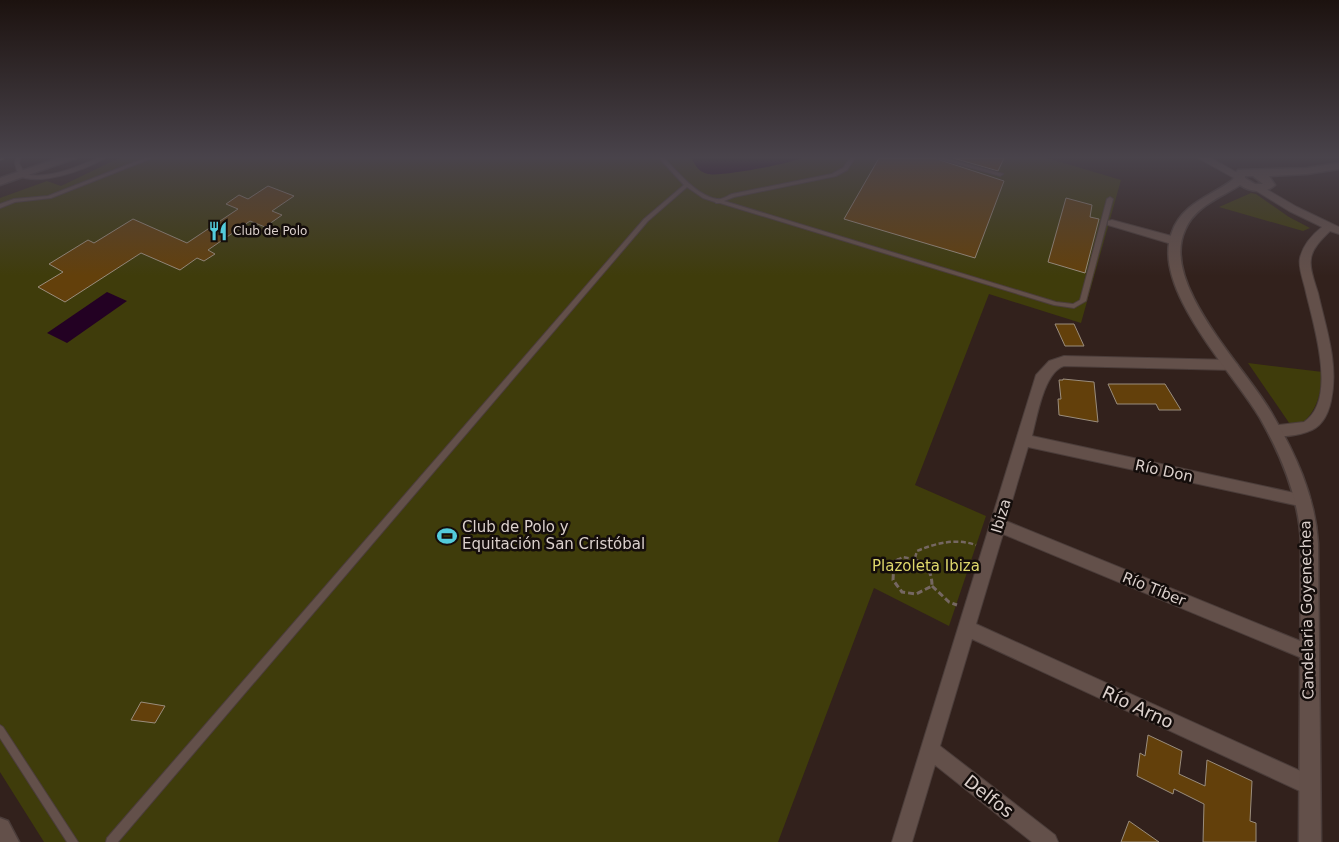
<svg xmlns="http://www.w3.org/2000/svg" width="1339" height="842" font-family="'DejaVu Sans',sans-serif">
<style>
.green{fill:#3f3c0b}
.water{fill:#230123}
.building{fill:#63400b;stroke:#9a8d7d}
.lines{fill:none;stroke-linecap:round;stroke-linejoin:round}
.lane-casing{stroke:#4b3d3a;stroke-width:2}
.street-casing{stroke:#4b3d3a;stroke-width:2}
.secondary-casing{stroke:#4b3d3a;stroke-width:3}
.path-far2{stroke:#756762;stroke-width:2;stroke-dasharray:4 2;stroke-linecap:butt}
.path-far1{stroke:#756762;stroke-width:2.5;stroke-dasharray:5 2.5;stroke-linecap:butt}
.path{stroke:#756762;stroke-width:3;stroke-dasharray:6 3;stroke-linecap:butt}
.lane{fill:#63504a;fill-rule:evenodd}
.street{fill:#63504a;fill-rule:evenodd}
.secondary{fill:#63504a;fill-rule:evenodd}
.labels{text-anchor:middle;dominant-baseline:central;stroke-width:5;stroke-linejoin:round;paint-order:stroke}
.far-poi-label{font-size:12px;fill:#dbd0cc;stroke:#140d0b;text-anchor:start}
.street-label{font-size:15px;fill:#dbd0cc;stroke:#140d0b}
.poi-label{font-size:15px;fill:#dbd0cc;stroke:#140d0b;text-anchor:start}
.park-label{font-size:15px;fill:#dfd86c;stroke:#140d0b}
.near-street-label{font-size:18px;fill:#dbd0cc;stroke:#140d0b}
</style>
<rect width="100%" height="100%" fill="#32211c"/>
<g class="green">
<path d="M 119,158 L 1047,158 L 1121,180 L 1081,323 L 989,294 L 915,485 L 986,516 L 949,626 L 874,588 L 778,842 L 44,842 L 0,772 L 0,198 L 47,181 L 61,186 Z"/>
<path d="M 1251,193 L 1256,194 L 1289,217 L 1310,228 L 1303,231 L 1219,207 Z"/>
<path d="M 1248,363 L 1323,372 C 1320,399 1316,414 1294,430 Z"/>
</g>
<g class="water">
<path d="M 692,158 L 801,158 C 789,164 720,177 708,174 C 699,172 695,166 692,158 Z"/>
<path d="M 107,292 L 127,301 L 67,343 L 47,333 Z"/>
</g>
<g class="building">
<path d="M 879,158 L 934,158 L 1004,181 L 975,258 L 844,219 Z"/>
<path d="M 953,158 L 1004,158 L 998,171 Z"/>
<path d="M 268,186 L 294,196 L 272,211 L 282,215 L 265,227 L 250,221 L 208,250 L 215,254 L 204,261 L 197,258 L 180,270 L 141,253 L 65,302 L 38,287 L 63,272 L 49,264 L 88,240 L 94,243 L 133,219 L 187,243 L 238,209 L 226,204 L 239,195 L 248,199 Z"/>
<path d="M 1066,198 L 1092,205 L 1090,217 L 1099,219 L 1085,273 L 1048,262 Z"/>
<path d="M 1055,324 L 1074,324 L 1084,346 L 1065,346 Z"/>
<path d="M 1063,379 L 1094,382 L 1098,422 L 1059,415 L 1058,399 L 1061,399 L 1059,380 L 1063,380 Z"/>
<path d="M 1108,384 L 1165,384 L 1181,410 L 1159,410 L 1156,404 L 1117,404 Z"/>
<path d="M 141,702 L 165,706 L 155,723 L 131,720 Z"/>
<path d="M 1148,735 L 1182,751 L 1179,774 L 1205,786 L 1207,760 L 1252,781 L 1250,821 L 1256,823 L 1256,842 L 1203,842 L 1204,804 L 1174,789 L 1173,794 L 1137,776 L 1140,753 L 1145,756 Z"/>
<path d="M 1129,821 L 1159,842 L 1121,842 Z"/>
</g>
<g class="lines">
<defs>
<g id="lane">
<path d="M 16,158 L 21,158 L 19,163 L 23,171 L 22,172 L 20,173 L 17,171 L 15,163 Z"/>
<path d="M 98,158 L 105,158 C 85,170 39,187 17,175 L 20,173 C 47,181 73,168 98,158 Z"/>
<path d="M 145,158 L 152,158 L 51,198 L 15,202 L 0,208 L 0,204 L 14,199 L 48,196 Z"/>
<path d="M 659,158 L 664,158 C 678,172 697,196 717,199 C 722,200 727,196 732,194 L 832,174 L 843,168 L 850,158 L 855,158 L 847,170 L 836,176 L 734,197 L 724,201 L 1056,302 L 1073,304 L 1080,300 L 1107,199 L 1110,197 L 1113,199 L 1086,301 L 1074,308 L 1054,305 L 720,203 L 716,203 L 715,202 L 703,198 L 687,187 L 648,221 L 118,842 L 106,842 L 107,838 L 644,219 L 684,185 Z"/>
<path d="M 936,158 L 945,158 L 1003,174 L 1000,176 Z"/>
<path d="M 0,725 L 3,727 L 78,842 L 67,842 L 0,738 Z"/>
</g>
<g id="street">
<path d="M 1198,158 L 1211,158 L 1243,176 L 1242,178 L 1234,178 Z"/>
<path d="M 1259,185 L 1297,207 L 1339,227 L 1339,234 L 1330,231 C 1323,238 1312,248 1311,259 C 1309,268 1315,283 1318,293 C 1326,329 1339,364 1331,401 C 1328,415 1321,428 1307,432 C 1295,436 1280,438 1269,434 L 1267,430 L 1269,426 L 1304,422 C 1339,399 1312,321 1305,288 C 1303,280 1298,266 1300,258 C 1303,245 1312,235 1322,227 L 1289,211 L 1255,190 L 1255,186 Z"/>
<path d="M 1112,220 L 1179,238 L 1181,241 L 1175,245 L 1108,225 L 1108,221 Z"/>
<path d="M 1064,356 L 1232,360 L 1238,365 L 1232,370 L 1064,366 C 1044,372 1037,417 1032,436 L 1304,495 L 1309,496 L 1311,501 L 1309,506 L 1304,507 L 1028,447 L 1006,521 L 1315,647 L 1318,653 L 1315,659 L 1309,661 L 1003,534 L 976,624 L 1316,778 L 1319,785 L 1316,792 L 1309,795 L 1302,792 L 972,639 L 940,746 L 1055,835 L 1058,842 L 1032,842 L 935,765 L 912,842 L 892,842 L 1036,375 L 1049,361 Z"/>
</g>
<g id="secondary">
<path d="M 59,158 L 76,158 L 0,185 L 0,178 Z"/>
<path d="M 1339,163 L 1339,169 L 1307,174 L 1269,176 L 1275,185 C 1266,194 1250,192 1240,185 C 1220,198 1195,206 1185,230 C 1160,284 1245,367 1271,412 C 1295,453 1315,495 1318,543 L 1321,842 L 1299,842 L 1301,543 C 1299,498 1282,457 1260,418 C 1233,372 1150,288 1172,232 C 1182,204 1209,197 1231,181 C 1235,179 1234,174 1238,170 L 1307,168 ZM 1245,176 L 1253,176 L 1263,184 L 1255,184 L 1245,178 Z"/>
<path d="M 0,818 L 8,821 L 19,842 L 0,842 Z"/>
</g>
</defs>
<use href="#lane" class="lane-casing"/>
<use href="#street" class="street-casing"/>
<use href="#secondary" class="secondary-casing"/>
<path class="path-far2" d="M 0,160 L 4,158"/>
<g class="path-far1">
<path d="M 915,558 L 917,551 C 936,543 956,538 976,545"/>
<path d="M 897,560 L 903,557 L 917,560"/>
</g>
<g class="path">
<path d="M 899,559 L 894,562 L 893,580 L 902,592 L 916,594 L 932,586 C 932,572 927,564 913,559"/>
<path d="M 932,586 L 949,602 L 957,605"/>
</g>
<use href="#lane" class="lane"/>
<use href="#street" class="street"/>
<use href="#secondary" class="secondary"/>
</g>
<linearGradient id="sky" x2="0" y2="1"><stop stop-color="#1c120f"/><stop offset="0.57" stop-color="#49434b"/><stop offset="1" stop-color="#49434b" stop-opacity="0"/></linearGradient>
<rect width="1339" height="276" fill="url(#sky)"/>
<defs>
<symbol id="restaurant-bare" viewBox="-9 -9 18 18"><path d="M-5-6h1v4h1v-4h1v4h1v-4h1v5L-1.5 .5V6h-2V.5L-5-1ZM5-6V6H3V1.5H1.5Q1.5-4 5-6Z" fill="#53cbdb" stroke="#140d0b" stroke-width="2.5" paint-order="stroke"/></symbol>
<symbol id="stadium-bare" viewBox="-9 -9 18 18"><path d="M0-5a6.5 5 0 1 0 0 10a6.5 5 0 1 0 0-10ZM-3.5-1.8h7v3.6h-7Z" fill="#53cbdb" stroke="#140d0b" stroke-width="2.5" paint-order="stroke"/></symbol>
</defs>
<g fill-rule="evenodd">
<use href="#restaurant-bare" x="204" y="217" width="28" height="28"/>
<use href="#stadium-bare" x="433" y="522" width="28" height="28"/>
</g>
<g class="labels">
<g class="far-poi-label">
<text x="233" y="231">Club de Polo</text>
</g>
<g class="street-label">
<text transform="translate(1164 471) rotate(12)">Río Don</text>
<text transform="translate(1001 516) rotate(-73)">Ibiza</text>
<text transform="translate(1154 589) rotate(22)">Río Tíber</text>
<text transform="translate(1307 610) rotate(-91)">Candelaria Goyenechea</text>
</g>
<g class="poi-label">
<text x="462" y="527">Club de Polo y<tspan x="462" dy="17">Equitación San Cristóbal</tspan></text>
</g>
<g class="park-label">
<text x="926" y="566">Plazoleta Ibiza</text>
</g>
<g class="near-street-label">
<text transform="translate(1138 707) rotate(25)">Río Arno</text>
<text transform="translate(989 796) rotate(38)">Delfos</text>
</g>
</g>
</svg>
